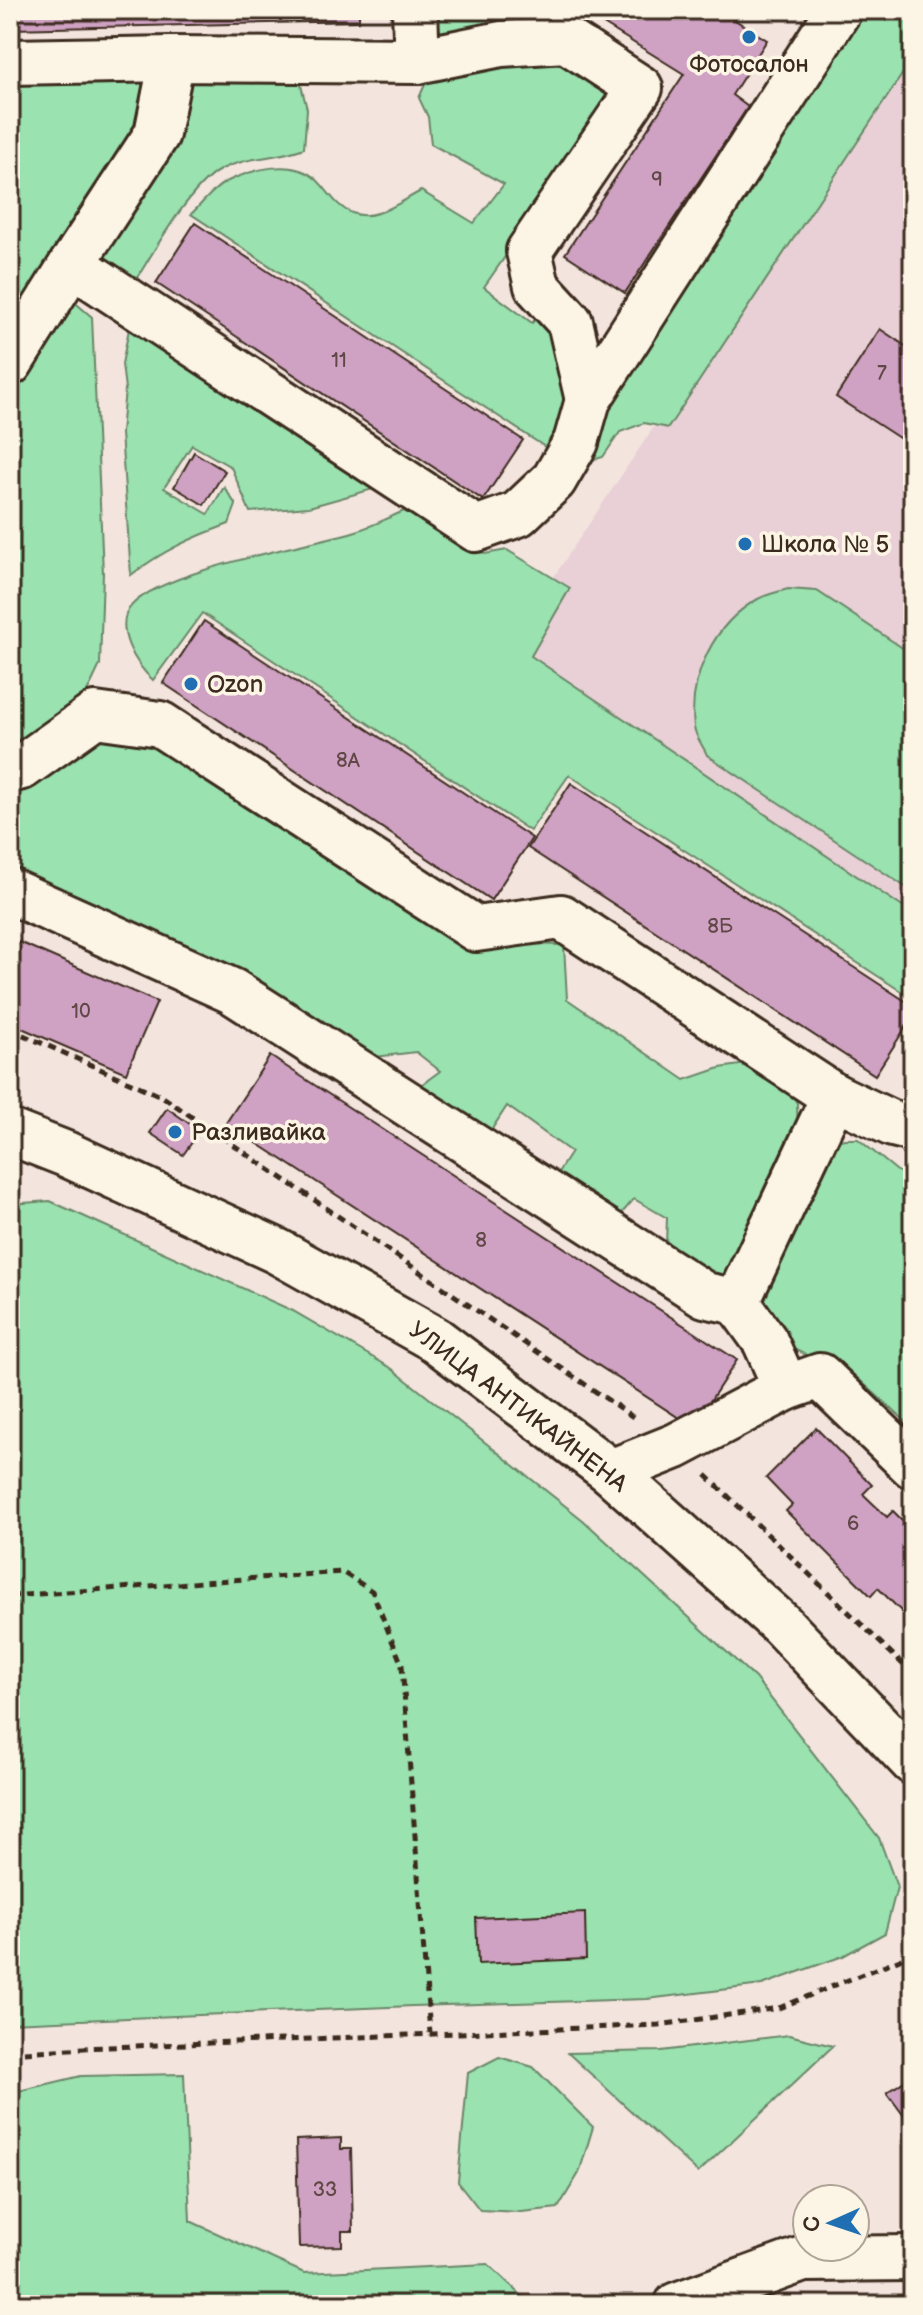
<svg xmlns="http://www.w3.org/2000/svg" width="923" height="2315" font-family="'Balsamiq Sans',sans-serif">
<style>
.built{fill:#e8d0d6}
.green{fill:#9ae2b0;stroke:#6a8667;stroke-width:2}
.building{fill:#cfa1c3;stroke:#3b2a1e;stroke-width:2}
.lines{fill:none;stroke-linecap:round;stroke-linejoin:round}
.minor-casing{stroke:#3b2a1e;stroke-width:50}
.path{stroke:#3b2a1e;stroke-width:5;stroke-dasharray:8 6;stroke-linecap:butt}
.minor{stroke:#fcf5e5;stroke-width:44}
.poi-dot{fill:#1f6fb2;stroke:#fcf5e5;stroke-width:3}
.labels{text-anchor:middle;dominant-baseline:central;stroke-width:7;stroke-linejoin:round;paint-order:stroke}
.number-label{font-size:20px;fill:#604847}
.poi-label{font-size:24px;fill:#3b2a1e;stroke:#fcf5e5;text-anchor:start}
.street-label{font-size:24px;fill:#3b2a1e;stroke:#fcf5e5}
</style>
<rect width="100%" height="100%" fill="#f3e4de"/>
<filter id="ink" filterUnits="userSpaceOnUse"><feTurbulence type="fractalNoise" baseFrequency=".0125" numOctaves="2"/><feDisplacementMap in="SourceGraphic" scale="16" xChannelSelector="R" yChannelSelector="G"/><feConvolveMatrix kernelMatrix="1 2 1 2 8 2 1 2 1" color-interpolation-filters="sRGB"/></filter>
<g filter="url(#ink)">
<path class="built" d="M 913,38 L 913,927 L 503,653 Z"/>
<g class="green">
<path d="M 434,10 L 492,10 L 493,29 L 445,34 L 435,28 Z"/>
<path d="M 853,10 L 913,10 L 913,58 L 668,428 L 644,423 L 620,432 L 603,457 L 582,463 L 590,433 Z"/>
<path d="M 562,53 L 620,91 L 484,287 L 532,323 L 543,311 L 570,399 L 562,432 L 545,447 L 191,214 C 202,204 214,187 228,181 C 253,169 293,158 316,179 C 328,190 336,207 352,213 C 376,222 401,201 421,191 L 474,223 L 504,184 L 431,144 L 428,117 L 419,98 L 427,80 Z"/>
<path d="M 151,69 L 144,131 L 10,329 L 10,75 Z"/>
<path d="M 185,74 L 300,81 L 307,109 L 304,148 C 277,159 246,156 220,170 C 190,186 153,253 134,283 L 92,258 Z"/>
<path d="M 72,300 L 92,317 L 103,573 L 100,665 L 82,703 L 10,749 L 10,393 Z"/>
<path d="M 129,329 L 377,488 L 309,507 L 250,512 L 231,467 L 192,445 L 164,488 L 208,514 L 224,487 L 236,505 L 229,524 C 191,538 164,550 131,575 L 121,433 L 125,389 L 122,364 Z"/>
<path d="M 404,511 L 485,554 L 507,550 L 570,588 L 531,656 L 913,914 L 913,999 L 569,775 L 530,831 L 202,613 L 153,680 C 136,666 112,626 132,605 C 163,571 304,546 353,532 C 371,527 388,518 404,511 Z"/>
<path d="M 788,589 L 817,591 L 913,655 L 913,892 L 707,755 C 703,746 695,736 694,727 C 688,677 714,623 758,599 C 767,594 778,592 788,589 Z"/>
<path d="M 97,734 L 153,740 L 520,944 L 564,945 L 567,999 L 685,1080 L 720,1068 L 760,1062 L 783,1079 L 797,1103 L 798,1134 L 732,1271 L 716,1280 L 666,1245 L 667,1218 L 634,1199 L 616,1220 L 557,1174 L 571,1152 L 507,1106 L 488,1135 L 417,1088 L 440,1071 L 416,1052 L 367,1058 L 10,874 L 10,786 Z"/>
<path d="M 844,1139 L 858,1139 L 896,1170 L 913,1181 L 913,1432 L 912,1427 L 835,1358 C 785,1362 778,1328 758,1291 L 833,1142 Z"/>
<path d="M 50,1201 L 293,1311 L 391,1368 L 583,1520 L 755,1678 L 879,1838 L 897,1887 L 885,1933 L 843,1956 L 762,1985 L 647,1999 L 413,2006 L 10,2023 L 10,1204 Z"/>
<path d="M 789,2035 L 833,2046 L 698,2173 L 568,2053 L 661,2051 Z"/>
<path d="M 499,2057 L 533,2067 L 593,2127 L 579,2173 L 558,2208 L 521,2212 L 480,2210 L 458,2182 L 468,2073 Z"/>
<path d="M 184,2074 L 190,2221 L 304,2273 L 488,2264 L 532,2305 L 10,2305 L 10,2093 L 81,2076 Z"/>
</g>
<g class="building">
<path d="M 10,10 L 359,10 L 359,21 L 10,29 Z"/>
<path d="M 581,10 L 719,10 L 767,40 L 732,95 L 748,107 L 625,293 L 565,254 L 684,74 Z"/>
<path d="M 195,223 L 523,440 L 483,500 L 156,283 Z"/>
<path d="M 880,329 L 913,351 L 913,447 L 836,397 Z"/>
<path d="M 194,452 L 225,471 L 204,505 L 174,487 Z"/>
<path d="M 204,621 L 532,838 L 491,900 L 163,683 Z"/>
<path d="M 571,783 L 913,1006 L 913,1016 L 875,1075 L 528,848 Z"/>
<path d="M 10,938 L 157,1002 L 126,1073 L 10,1023 Z"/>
<path d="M 270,1056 L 737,1360 L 693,1427 L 226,1123 Z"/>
<path d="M 167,1108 L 200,1131 L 183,1155 L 150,1133 Z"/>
<path d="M 816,1428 L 872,1485 L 863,1494 L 887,1517 L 893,1511 L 913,1531 L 913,1623 L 878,1588 L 871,1596 L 786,1511 L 792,1505 L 766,1478 Z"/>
<path d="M 585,1913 L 586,1959 L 478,1964 L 476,1918 Z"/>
<path d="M 913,2075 L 913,2128 L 887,2093 Z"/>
<path d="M 341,2138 L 341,2149 L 351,2149 L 353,2231 L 342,2231 L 342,2246 L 299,2247 L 296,2140 Z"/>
</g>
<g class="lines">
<defs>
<g id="minor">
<path d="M 415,10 L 417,61"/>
<path d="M 172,59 L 157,134 L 72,264 L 476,529 L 518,514 L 554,480 L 576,442 L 588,400 L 839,10"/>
<path d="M 10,62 L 172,59 L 417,61 L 501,44 L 566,40 L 640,88 L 529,251 L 537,286 L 570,322 L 588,400"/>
<path d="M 10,363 L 72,264"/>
<path d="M 10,770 L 22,767 L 95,715 L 160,724 L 476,929 L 561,917 L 834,1096"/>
<path d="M 10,891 L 232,991 L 705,1295 L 737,1302 L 765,1341 L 786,1388 L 820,1376 L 913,1466"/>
<path d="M 10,1132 L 66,1154 L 277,1251 L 436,1340 L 611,1472 L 781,1624 L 913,1762"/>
<path d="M 737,1302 L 834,1096 L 893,1124 L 913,1129"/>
<path d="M 611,1472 L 676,1446 L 786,1388"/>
<path d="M 677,2305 L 803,2259 L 913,2258"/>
</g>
</defs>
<use href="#minor" class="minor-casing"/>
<g class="path">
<path d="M 10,1029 L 163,1097 L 636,1419"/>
<path d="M 706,1475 L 913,1674"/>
<path d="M 10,1596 L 342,1572 L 372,1591 L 402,1665 L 430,2033"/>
<path d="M 10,2053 L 84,2048 L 659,2025 L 779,2008 L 900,1959 L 913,1947"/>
</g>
<use href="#minor" class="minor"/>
</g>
</g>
<g class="poi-dot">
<circle cx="749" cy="37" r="8"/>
<circle cx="745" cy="544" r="8"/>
<circle cx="191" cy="684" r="8"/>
<circle cx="175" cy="1132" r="8"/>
</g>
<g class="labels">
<g class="number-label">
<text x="657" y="180">9</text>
<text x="339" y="361">11</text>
<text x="882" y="374">7</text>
<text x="348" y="761">8А</text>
<text x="720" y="927">8Б</text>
<text x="81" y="1012">10</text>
<text x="481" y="1241">8</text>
<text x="853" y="1524">6</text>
<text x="325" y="2190">33</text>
</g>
<g class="poi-label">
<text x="749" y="64" text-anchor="middle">Фотосалон</text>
<text x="761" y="544">Школа № 5</text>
<text x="207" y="684">Ozon</text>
<text x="191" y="1132">Разливайка</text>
</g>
<g class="street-label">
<text transform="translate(518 1407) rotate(37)">УЛИЦА АНТИКАЙНЕНА</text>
</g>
</g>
<rect width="923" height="2315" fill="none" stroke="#fcf5e5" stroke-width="40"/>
<rect x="20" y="20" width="883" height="2275" fill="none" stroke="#3b2a1e" stroke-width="3" filter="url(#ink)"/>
<g transform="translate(831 2223) rotate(267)"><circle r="38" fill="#fcf5e5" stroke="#afa495" stroke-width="2"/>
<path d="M0-6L14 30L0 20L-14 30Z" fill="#1f6fb2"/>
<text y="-12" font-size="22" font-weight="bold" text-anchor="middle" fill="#3b2a1e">С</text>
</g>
</svg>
